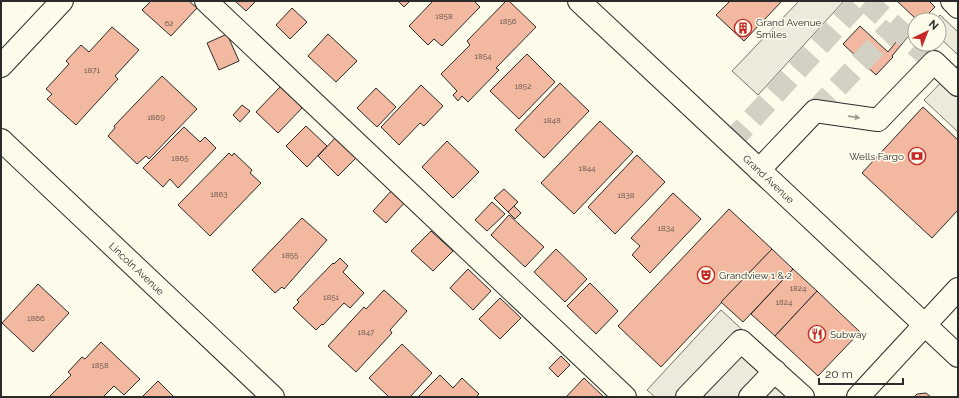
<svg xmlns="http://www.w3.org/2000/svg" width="959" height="398" font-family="Raleway,sans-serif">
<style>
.parking{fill:#eceadb;stroke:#74746e}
.building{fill:#f2b8a0;stroke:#2b2b2b}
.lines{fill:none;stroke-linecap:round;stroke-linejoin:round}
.minor-tunnel{stroke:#d3d1c4;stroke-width:22;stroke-dasharray:22 11;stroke-linecap:butt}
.minor-casing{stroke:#2b2b2b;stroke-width:24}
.major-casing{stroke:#2b2b2b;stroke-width:24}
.minor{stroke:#fdfbea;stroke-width:22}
.major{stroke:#fdfbea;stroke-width:22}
.oneway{fill:#9e9d94}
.labels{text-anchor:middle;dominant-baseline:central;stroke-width:3;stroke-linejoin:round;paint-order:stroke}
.number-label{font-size:8px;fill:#5d4e48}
.poi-label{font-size:10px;fill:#2b2b2b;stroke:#fdfbea;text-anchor:start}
.street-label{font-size:10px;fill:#2b2b2b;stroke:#fdfbea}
</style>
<rect width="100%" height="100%" fill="#fdfbea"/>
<g class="parking">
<path d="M 799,1 L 844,1 L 758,95 L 732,71 Z"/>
<path d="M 940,15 L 958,32 L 958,55 L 939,37 L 939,20 L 936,20 Z"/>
<path d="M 958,65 L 958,132 L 924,100 Z"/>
<path d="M 721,310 L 806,389 L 799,397 L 655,397 L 647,390 Z"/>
</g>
<g class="building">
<path d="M 148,1 L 189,1 L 197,8 L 171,36 L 142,10 L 150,2 Z"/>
<path d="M 235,1 L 256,1 L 246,11 Z"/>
<path d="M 398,1 L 410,1 L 404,7 Z"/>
<path d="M 433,1 L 474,1 L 480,7 L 442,46 L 434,39 L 428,45 L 409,26 Z"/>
<path d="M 506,1 L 509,1 L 536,27 L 496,68 L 499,70 L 468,102 L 462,96 L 458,101 L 453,95 L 457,91 L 441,74 L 470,45 L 467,41 Z"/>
<path d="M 730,1 L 782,1 L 744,41 L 716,15 Z"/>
<path d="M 897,1 L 929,1 L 935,7 L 922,20 L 915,20 L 915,28 L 892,56 L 893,57 L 876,75 L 843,44 L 860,26 L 888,52 L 915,18 Z"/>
<path d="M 292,8 L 307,22 L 290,39 L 276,25 Z"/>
<path d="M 112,27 L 139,50 L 115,76 L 118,79 L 76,125 L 47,99 L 52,94 L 46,89 L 69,64 L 66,61 L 81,45 L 89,52 Z"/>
<path d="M 227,34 L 239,61 L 219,70 L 207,43 Z"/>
<path d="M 328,34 L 357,61 L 336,82 L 308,56 Z"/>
<path d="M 527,54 L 555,82 L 519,119 L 490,91 Z"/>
<path d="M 162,76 L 197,109 L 149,159 L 146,156 L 137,164 L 108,136 L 115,128 L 114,126 Z"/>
<path d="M 560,83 L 589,111 L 544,158 L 515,130 Z"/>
<path d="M 421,85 L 443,106 L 424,126 L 420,123 L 399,145 L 381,127 Z"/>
<path d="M 281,86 L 303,107 L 278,133 L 256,112 Z"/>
<path d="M 376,88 L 396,107 L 377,127 L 357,108 Z"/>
<path d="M 242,105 L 250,111 L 240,122 L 233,115 Z"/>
<path d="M 923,107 L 958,140 L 958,210 L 932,238 L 862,173 Z"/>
<path d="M 600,121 L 633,152 L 574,214 L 541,183 Z"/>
<path d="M 306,126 L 327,146 L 307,167 L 286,146 Z"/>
<path d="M 184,127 L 200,142 L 205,137 L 216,148 L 178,188 L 170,179 L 163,187 L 143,168 Z"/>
<path d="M 338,135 L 359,155 L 338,176 L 318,156 Z"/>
<path d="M 447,141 L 479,172 L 453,198 L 422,167 Z"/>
<path d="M 229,153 L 232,156 L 234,153 L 252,170 L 250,173 L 261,183 L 210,236 L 178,205 Z"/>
<path d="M 637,155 L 665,182 L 615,234 L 588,207 Z"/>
<path d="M 504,189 L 518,202 L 508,212 L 494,198 Z"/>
<path d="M 392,190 L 405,202 L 386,223 L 373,211 Z"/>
<path d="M 673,193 L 701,219 L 650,273 L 632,255 L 640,246 L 631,238 Z"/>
<path d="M 492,202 L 505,214 L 487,231 L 475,220 Z"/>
<path d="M 514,206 L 521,213 L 515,219 L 508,212 Z"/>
<path d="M 729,209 L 772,249 L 661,367 L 618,326 Z"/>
<path d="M 509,215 L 544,247 L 525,267 L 491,235 Z"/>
<path d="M 302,218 L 327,240 L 284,289 L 282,287 L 275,293 L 252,270 Z"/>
<path d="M 431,231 L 453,251 L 433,271 L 411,251 Z"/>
<path d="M 556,249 L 587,279 L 565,302 L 534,272 Z"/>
<path d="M 772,249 L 793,269 L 743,322 L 721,302 Z"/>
<path d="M 340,258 L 348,266 L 343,272 L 364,293 L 350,308 L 344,303 L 323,325 L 322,324 L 316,330 L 293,308 L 299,302 L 297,300 L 333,263 L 334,264 Z"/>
<path d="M 468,269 L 491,291 L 473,310 L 450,288 Z"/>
<path d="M 793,269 L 817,291 L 775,336 L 751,314 Z"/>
<path d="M 590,283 L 618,311 L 596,334 L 567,306 Z"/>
<path d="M 38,284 L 69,313 L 33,352 L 2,323 Z"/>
<path d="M 384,290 L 407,311 L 390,330 L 392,333 L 356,372 L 328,346 L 364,307 L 366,309 Z"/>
<path d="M 817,291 L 860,332 L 818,376 L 775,336 Z"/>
<path d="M 500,298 L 521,318 L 500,339 L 479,319 Z"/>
<path d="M 101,342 L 140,379 L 124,395 L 114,386 L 103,397 L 49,397 L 71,375 L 68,372 L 82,357 L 85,359 Z"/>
<path d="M 402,344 L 432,373 L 410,397 L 389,397 L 369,378 Z"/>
<path d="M 561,356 L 570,365 L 558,377 L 549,368 Z"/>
<path d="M 440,375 L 453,388 L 462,378 L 479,394 L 476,397 L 418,397 Z"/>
<path d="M 584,378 L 604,397 L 566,397 Z"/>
<path d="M 158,381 L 174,397 L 142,397 Z"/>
<path d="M 926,393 L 931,397 L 914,397 L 917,394 Z"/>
</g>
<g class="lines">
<g class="minor-tunnel">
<path d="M 866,1 L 934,62"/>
<path d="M 815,111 L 894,27"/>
<path d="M 730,143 L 860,1"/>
</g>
<defs>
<g id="minor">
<path d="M 206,1 L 625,397"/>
<path d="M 952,1 L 958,7"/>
<path d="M 1,66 L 62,1"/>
<path id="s1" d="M 1,140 L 273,397"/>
<path d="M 759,170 L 815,111 L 878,120 L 934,62 L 958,85"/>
<path d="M 687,397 L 741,341 L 803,397"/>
<path d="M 750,397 L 775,371"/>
<path d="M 858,397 L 958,289"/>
</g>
<g id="major">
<path id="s2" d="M 579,1 L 958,356"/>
</g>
</defs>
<use href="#minor" class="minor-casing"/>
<use href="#major" class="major-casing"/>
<use href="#minor" class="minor"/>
<use href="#major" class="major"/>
</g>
<defs><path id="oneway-solid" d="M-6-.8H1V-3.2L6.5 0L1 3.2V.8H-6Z"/></defs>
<use class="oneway" href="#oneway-solid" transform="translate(854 117) rotate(8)"/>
<defs>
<symbol id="building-ring" viewBox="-11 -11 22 22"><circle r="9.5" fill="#fdfbea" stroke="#c62828" stroke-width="1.5"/><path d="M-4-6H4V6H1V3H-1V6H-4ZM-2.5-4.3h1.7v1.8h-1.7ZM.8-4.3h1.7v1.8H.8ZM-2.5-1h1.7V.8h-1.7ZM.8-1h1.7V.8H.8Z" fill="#c62828"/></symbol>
<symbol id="bank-ring" viewBox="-11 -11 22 22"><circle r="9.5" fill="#fdfbea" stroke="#c62828" stroke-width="1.5"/><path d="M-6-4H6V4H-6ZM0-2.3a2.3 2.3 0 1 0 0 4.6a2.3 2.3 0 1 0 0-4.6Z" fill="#c62828"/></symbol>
<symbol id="theatre-ring" viewBox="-11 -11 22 22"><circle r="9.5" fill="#fdfbea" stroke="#c62828" stroke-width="1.5"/><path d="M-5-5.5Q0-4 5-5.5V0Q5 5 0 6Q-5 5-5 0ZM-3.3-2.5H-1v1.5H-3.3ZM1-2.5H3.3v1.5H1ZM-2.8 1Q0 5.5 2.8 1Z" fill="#c62828"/></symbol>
<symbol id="restaurant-ring" viewBox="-11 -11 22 22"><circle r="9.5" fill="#fdfbea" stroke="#c62828" stroke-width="1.5"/><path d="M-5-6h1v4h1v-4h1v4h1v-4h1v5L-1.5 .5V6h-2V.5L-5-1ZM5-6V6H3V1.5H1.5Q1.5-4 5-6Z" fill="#c62828"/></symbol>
</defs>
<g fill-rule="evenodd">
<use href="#building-ring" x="733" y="18" width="20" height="20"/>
<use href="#bank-ring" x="907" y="146" width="20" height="20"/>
<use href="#theatre-ring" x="696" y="265" width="20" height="20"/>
<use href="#restaurant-ring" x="807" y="324" width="20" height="20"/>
</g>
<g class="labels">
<g class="number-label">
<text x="444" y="16">1858</text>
<text x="508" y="21">1856</text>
<text x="169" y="23">62</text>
<text x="483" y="56">1854</text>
<text x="92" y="70">1871</text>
<text x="523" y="86">1852</text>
<text x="156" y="117">1869</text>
<text x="552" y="120">1848</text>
<text x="180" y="158">1865</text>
<text x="587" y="168">1844</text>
<text x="219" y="194">1863</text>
<text x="626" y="195">1838</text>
<text x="666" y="228">1834</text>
<text x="290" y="255">1855</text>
<text x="798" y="288">1824</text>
<text x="331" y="297">1851</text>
<text x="784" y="302">1824</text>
<text x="36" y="318">1866</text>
<text x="366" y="332">1847</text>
<text x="100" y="365">1858</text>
</g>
<g class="poi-label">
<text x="756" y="22">Grand Avenue<tspan x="756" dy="12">Smiles</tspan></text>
<text x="904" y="156" text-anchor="end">Wells Fargo</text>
<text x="719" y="275">Grandview 1 &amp; 2</text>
<text x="830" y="334">Subway</text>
</g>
<g class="street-label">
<text stroke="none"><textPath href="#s2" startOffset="260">Grand Avenue</textPath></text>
<text stroke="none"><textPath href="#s1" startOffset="187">Lincoln Avenue</textPath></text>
</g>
</g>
<rect width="959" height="398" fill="none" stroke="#2b2b2b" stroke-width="4"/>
<g transform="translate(927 32) rotate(43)"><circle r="19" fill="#fdfbea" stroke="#a9a89e"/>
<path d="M0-3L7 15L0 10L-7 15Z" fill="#c62828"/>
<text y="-6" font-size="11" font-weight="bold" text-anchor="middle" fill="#2b2b2b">N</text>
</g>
<path d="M819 378v6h84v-6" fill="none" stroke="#2b2b2b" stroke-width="2"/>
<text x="825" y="378" font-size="12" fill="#2b2b2b" stroke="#fdfbea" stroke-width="3" paint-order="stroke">20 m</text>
</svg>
